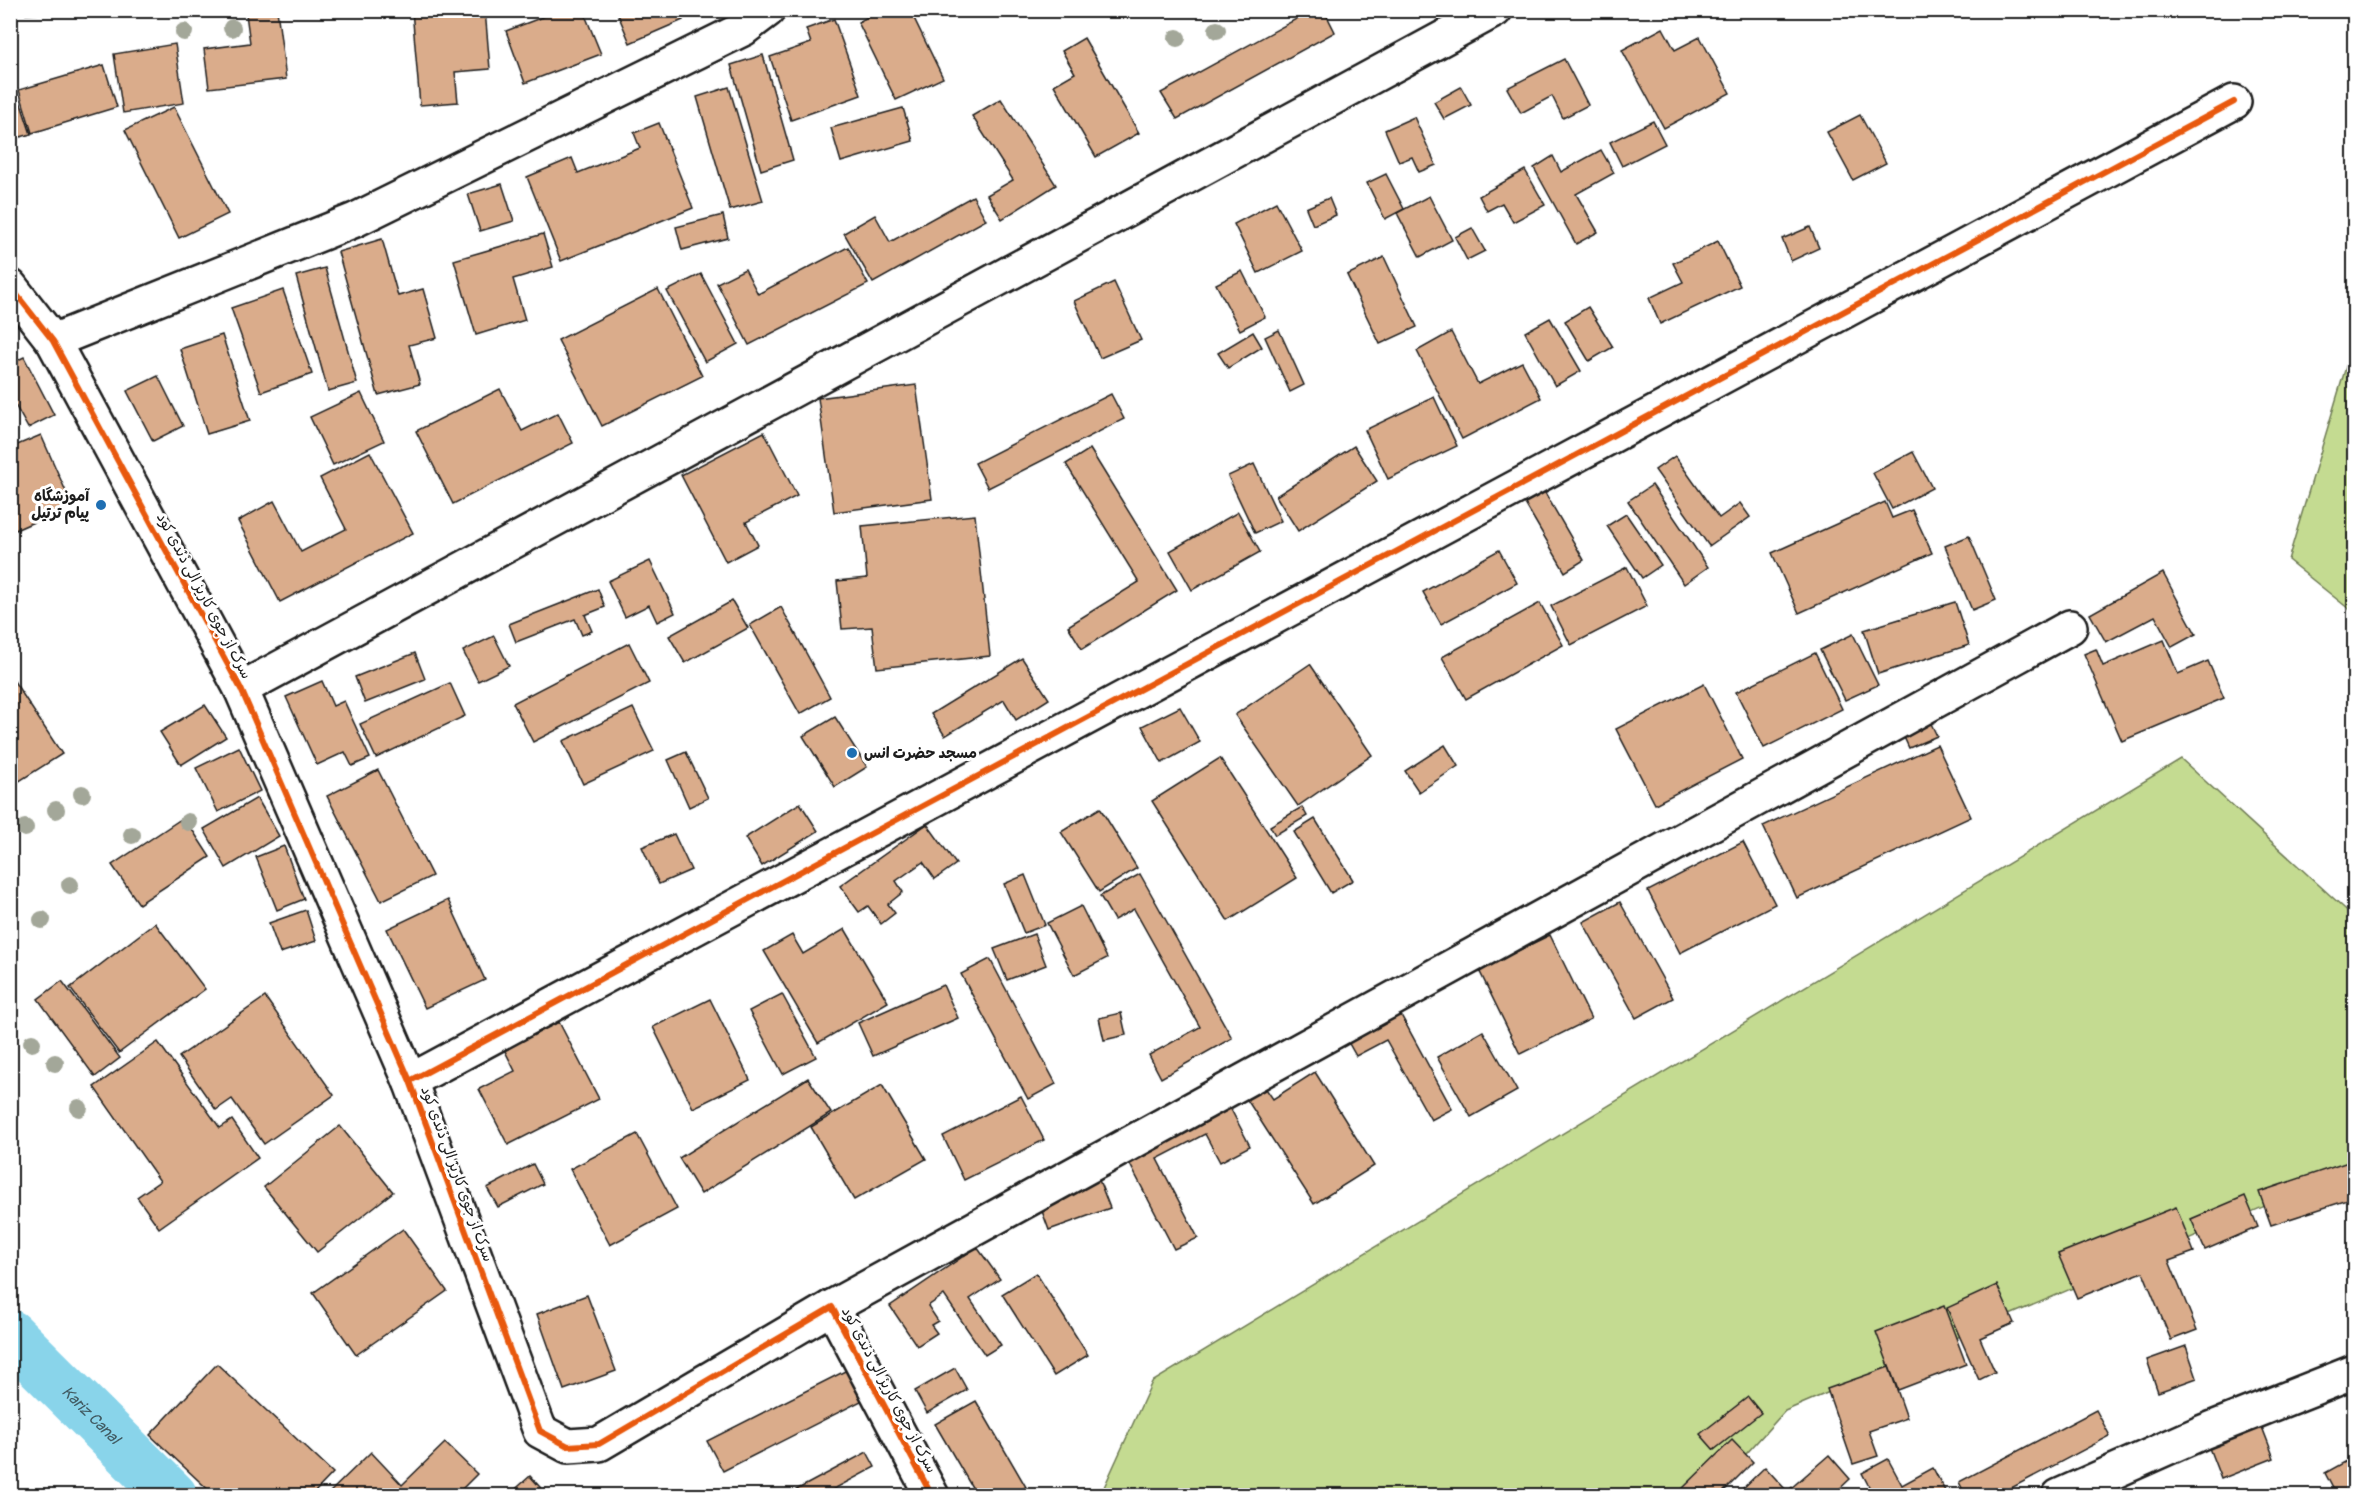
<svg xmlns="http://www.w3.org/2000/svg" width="2365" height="1506" font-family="Pangolin,'Playpen Sans Arabic',sans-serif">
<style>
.green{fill:#c4db91;stroke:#707c56;stroke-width:1.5}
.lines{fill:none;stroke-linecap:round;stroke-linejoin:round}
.canal{stroke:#89d4ea;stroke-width:51}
.building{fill:#daac8b;stroke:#1c1c1c;stroke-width:1.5}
.minor-casing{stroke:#1c1c1c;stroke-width:38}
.minor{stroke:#fff;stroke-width:33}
.cycleway-casing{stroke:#fff;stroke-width:10}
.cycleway{stroke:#e8590c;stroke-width:6}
.tree{fill:#a3a799}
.poi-dot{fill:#1f6fb2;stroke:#fff;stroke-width:2}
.labels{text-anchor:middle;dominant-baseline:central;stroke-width:6;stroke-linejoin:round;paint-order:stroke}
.poi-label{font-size:15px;font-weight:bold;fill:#1c1c1c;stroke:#fff;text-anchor:end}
.street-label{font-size:15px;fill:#1c1c1c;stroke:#fff}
.water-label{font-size:16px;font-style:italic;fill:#425c64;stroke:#fff}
</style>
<rect width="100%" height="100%" fill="#fff"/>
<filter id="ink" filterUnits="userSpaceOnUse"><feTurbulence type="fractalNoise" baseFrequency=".0167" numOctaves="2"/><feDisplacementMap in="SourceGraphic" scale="12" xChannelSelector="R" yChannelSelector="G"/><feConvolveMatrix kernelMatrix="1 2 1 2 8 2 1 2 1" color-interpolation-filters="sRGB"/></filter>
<g filter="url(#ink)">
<g class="green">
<path d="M 2354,340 L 2354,613 L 2288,560 Z"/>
<path d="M 2181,759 L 2354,917 L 2354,1163 L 2333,1177 L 1785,1411 L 1709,1495 L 1100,1496 L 1152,1382 Z"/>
</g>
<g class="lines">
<path class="canal" id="s1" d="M 10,1335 L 172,1496"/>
</g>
<g class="building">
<path d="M 25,10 L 97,10 L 26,14 Z"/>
<path d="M 277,10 L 286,79 L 209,88 L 204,49 L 250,43 L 246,14 Z"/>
<path d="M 412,10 L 485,10 L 490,69 L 455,72 L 458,102 L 420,105 Z"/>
<path d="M 561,10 L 583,10 L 601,54 L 525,83 L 506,31 Z"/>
<path d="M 620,10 L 679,10 L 683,20 L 630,43 L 617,12 Z"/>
<path d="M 881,10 L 910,10 L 943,78 L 896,100 L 858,22 Z"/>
<path d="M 1296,10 L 1324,10 L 1335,32 L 1177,119 L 1161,93 L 1300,17 Z"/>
<path d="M 834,19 L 861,95 L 791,120 L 770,57 L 811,43 L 806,29 Z"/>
<path d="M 1663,28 L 1675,50 L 1700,37 L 1730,93 L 1664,128 L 1622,50 Z"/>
<path d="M 1084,38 L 1139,133 L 1096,157 L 1054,85 L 1075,73 L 1062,51 Z"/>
<path d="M 175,44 L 184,103 L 123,113 L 114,54 Z"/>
<path d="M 763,55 L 793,160 L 761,170 L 731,65 Z"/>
<path d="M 1564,59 L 1588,105 L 1563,118 L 1552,96 L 1521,113 L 1507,88 Z"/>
<path d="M 104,65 L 117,107 L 32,133 L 19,90 Z"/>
<path d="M 729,87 L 763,201 L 730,210 L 697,97 Z"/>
<path d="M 1461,87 L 1471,105 L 1444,119 L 1434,102 Z"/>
<path d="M 18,95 L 31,134 L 10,140 L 10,97 Z"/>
<path d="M 1001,99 L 1056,185 L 1002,219 L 987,195 L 1013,180 L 972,116 Z"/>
<path d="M 174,107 L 228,214 L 179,238 L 125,130 Z"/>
<path d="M 903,108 L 913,141 L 841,162 L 831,128 Z"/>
<path d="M 1860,115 L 1886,163 L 1853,180 L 1827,132 Z"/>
<path d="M 1414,117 L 1436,165 L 1419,172 L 1412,157 L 1399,162 L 1385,130 Z"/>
<path d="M 1653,121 L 1665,144 L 1622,166 L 1610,142 Z"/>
<path d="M 659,123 L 693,208 L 561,261 L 527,177 L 572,158 L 578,173 L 640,148 L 634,133 Z"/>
<path d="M 1601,150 L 1614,173 L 1576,194 L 1598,232 L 1576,244 L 1534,168 L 1553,156 L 1561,172 Z"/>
<path d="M 1525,170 L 1545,205 L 1513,222 L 1502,203 L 1487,211 L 1479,196 Z"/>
<path d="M 1386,174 L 1404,209 L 1385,219 L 1367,183 Z"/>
<path d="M 502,184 L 514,221 L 480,231 L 468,194 Z"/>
<path d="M 973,196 L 986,220 L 873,283 L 844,233 L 875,215 L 890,242 Z"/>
<path d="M 1429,196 L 1452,240 L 1420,257 L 1397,213 Z"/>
<path d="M 1329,198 L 1336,215 L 1313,225 L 1306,208 Z"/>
<path d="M 1276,202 L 1302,251 L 1258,273 L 1234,224 Z"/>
<path d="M 723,215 L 728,238 L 682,250 L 676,227 Z"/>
<path d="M 1810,227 L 1819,248 L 1791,261 L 1782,239 Z"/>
<path d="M 1472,228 L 1485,251 L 1467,260 L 1455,237 Z"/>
<path d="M 543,234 L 553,267 L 513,279 L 525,320 L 476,335 L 454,260 Z"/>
<path d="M 382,239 L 398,296 L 423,289 L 437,338 L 409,345 L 420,384 L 378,395 L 338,252 Z"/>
<path d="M 1718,241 L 1740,286 L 1660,324 L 1649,298 L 1683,282 L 1673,263 Z"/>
<path d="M 848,247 L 868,284 L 749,345 L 717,283 L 745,269 L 758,294 Z"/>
<path d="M 1384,257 L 1417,327 L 1380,344 L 1347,275 Z"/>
<path d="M 325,268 L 357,383 L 328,391 L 296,276 Z"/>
<path d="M 1242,271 L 1265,317 L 1240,330 L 1216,284 Z"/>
<path d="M 701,274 L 738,344 L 705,362 L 667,291 Z"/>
<path d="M 1114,282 L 1141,340 L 1100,358 L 1074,301 Z"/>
<path d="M 658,289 L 702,376 L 602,426 L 558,340 Z"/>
<path d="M 283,290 L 312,374 L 261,392 L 231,308 Z"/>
<path d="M 1588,307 L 1613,347 L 1589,361 L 1565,321 Z"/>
<path d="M 1550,318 L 1581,371 L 1555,386 L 1525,332 Z"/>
<path d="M 1279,330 L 1304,385 L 1290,392 L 1265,337 Z"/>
<path d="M 1253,332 L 1262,347 L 1228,368 L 1218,353 Z"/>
<path d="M 1451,332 L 1478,384 L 1522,362 L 1541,398 L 1462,439 L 1417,351 Z"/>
<path d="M 222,335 L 250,421 L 207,434 L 180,349 Z"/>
<path d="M 24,357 L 54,415 L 28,428 L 10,396 L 10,364 Z"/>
<path d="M 158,376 L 183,426 L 153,441 L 127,391 Z"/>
<path d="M 916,385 L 932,499 L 834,512 L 818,398 Z"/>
<path d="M 500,389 L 522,431 L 558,413 L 573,443 L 453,504 L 416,431 Z"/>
<path d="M 361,393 L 384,441 L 333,465 L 310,417 Z"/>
<path d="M 1111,394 L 1124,419 L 988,488 L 975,463 Z"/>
<path d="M 1434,397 L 1457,446 L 1388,479 L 1365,430 Z"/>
<path d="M 764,432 L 797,496 L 746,522 L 758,545 L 726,562 L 681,475 Z"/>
<path d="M 41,435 L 72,505 L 11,532 L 10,448 Z"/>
<path d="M 1354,446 L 1377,481 L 1298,531 L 1276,496 Z"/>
<path d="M 1090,449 L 1177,590 L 1082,649 L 1068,626 L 1139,582 L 1066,464 Z"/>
<path d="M 370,452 L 413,533 L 280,602 L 238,521 L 274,501 L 301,552 L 346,529 L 320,478 Z"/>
<path d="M 1913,452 L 1932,488 L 1892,509 L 1873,473 Z"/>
<path d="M 1675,456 L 1719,518 L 1740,503 L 1750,517 L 1709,546 L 1655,470 Z"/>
<path d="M 1254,464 L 1281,521 L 1255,533 L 1228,476 Z"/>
<path d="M 1652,485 L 1708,567 L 1684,584 L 1628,501 Z"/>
<path d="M 1544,491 L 1584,560 L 1565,572 L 1524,502 Z"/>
<path d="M 1885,502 L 1892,518 L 1912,510 L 1932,553 L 1799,613 L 1772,553 Z"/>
<path d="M 1238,512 L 1260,552 L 1192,590 L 1170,551 Z"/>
<path d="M 1626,514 L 1661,565 L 1642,578 L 1607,526 Z"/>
<path d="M 975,515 L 990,656 L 877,668 L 872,627 L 842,629 L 837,581 L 867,578 L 862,526 Z"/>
<path d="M 1969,536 L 1996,600 L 1972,610 L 1945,546 Z"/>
<path d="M 1499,550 L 1517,583 L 1441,624 L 1423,592 Z"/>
<path d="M 650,561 L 675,613 L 657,622 L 649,605 L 625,617 L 608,581 Z"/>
<path d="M 1627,567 L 1647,606 L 1571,645 L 1551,606 Z"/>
<path d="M 2163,573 L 2196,634 L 2172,647 L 2155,616 L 2106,642 L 2090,614 Z"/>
<path d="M 598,589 L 605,607 L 585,615 L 592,631 L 582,635 L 575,619 L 516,642 L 509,624 Z"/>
<path d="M 732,601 L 748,628 L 685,663 L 669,636 Z"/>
<path d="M 1955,602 L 1969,645 L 1878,674 L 1864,630 Z"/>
<path d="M 1540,603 L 1563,645 L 1466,699 L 1442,657 Z"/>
<path d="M 781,607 L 830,697 L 800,714 L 750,625 Z"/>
<path d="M 1853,634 L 1878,685 L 1845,700 L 1820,650 Z"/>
<path d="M 494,636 L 509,666 L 478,681 L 463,651 Z"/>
<path d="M 2164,640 L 2178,674 L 2208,661 L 2224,698 L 2122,741 L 2084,654 L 2096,649 L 2103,666 Z"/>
<path d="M 629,643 L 649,683 L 533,742 L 513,703 Z"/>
<path d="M 415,653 L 425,679 L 365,703 L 355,677 Z"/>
<path d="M 1815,653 L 1842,709 L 1764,748 L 1736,692 Z"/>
<path d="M 1022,658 L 1049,699 L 1016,720 L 1004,700 L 945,736 L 931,714 Z"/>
<path d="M 1310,664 L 1372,755 L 1298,806 L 1235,715 Z"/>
<path d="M 10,675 L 62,754 L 10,787 Z"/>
<path d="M 322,681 L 333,706 L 344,701 L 370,758 L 352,766 L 345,752 L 317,765 L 286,697 Z"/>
<path d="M 450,683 L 465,716 L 376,758 L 360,724 Z"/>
<path d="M 1704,684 L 1742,759 L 1655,804 L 1616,729 Z"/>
<path d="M 205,705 L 226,737 L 181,765 L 160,732 Z"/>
<path d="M 1180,707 L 1200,742 L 1162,763 L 1142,726 Z"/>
<path d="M 633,708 L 654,751 L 583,784 L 563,741 Z"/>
<path d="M 1925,711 L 1937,736 L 1909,748 L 1898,724 Z"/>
<path d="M 835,717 L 867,767 L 835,787 L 803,736 Z"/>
<path d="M 1445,745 L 1458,766 L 1419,792 L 1405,771 Z"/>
<path d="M 1937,745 L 1971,817 L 1797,898 L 1763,826 Z"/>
<path d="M 239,747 L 260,791 L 218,812 L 196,768 Z"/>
<path d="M 686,752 L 708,798 L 689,807 L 668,760 Z"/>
<path d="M 1220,758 L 1297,878 L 1228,921 L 1152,801 Z"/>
<path d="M 378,770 L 432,876 L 381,901 L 327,796 Z"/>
<path d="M 257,798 L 279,836 L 226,868 L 204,829 Z"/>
<path d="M 800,803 L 818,831 L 762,866 L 745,838 Z"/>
<path d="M 1302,807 L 1307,816 L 1275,835 L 1270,826 Z"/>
<path d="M 1100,808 L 1137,868 L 1099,892 L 1061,832 Z"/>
<path d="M 184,817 L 210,857 L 139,904 L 112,865 Z"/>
<path d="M 1315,819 L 1353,880 L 1331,893 L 1294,832 Z"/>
<path d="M 927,824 L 956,864 L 935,879 L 923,862 L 896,881 L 903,892 L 888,904 L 895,913 L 881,924 L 868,906 L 859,912 L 840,886 Z"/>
<path d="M 674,834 L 691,870 L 659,884 L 642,847 Z"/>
<path d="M 1743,842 L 1775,904 L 1680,953 L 1648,891 Z"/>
<path d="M 284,846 L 304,899 L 277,910 L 256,857 Z"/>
<path d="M 1140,874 L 1232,1038 L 1161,1078 L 1149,1055 L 1200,1027 L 1134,909 L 1114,920 L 1100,896 Z"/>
<path d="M 1025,875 L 1045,925 L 1024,933 L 1004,884 Z"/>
<path d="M 448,900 L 485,980 L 425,1008 L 387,929 Z"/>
<path d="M 1620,902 L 1673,998 L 1636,1018 L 1583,922 Z"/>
<path d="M 1081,906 L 1107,958 L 1074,975 L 1047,923 Z"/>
<path d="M 306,910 L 316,941 L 280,953 L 269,923 Z"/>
<path d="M 155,923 L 205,989 L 119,1053 L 70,988 Z"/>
<path d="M 845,929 L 888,1002 L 818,1043 L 764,951 L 792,935 L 803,954 Z"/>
<path d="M 1034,934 L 1046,965 L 1007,980 L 994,949 Z"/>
<path d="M 1550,935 L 1591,1019 L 1520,1054 L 1479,970 Z"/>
<path d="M 990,959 L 1056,1084 L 1028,1099 L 961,974 Z"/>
<path d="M 62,981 L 120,1058 L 95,1077 L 38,999 Z"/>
<path d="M 943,985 L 958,1018 L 873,1056 L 858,1023 Z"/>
<path d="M 782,994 L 816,1057 L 783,1074 L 749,1011 Z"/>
<path d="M 265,997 L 334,1095 L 264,1144 L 232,1099 L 216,1110 L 179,1057 Z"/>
<path d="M 710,999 L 750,1080 L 693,1108 L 653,1027 Z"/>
<path d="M 1395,1004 L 1452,1109 L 1431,1120 L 1386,1040 L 1356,1056 L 1343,1033 Z"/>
<path d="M 1121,1013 L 1126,1035 L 1104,1040 L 1099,1018 Z"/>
<path d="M 559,1022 L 599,1099 L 508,1145 L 479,1089 L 515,1071 L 504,1049 Z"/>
<path d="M 1483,1031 L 1517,1091 L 1471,1117 L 1437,1057 Z"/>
<path d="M 158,1042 L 220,1128 L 232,1120 L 258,1158 L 159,1228 L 137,1197 L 160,1181 L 94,1087 Z"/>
<path d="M 1315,1072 L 1374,1166 L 1314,1204 L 1244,1095 L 1262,1083 L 1273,1099 Z"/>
<path d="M 808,1078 L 831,1113 L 701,1194 L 679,1158 Z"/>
<path d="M 882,1085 L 926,1159 L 854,1200 L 811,1127 Z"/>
<path d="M 1021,1096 L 1044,1140 L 964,1180 L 943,1136 Z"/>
<path d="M 1224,1096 L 1250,1146 L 1220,1162 L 1205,1134 L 1157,1159 L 1198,1238 L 1174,1249 L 1122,1149 Z"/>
<path d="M 340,1126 L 393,1192 L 317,1252 L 264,1187 Z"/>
<path d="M 637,1134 L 677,1209 L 610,1245 L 570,1169 Z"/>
<path d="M 2354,1160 L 2354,1198 L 2271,1225 L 2259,1192 Z"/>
<path d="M 533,1164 L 543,1184 L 498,1207 L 487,1188 Z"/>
<path d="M 1099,1180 L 1110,1208 L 1049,1230 L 1039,1203 Z"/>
<path d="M 2245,1196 L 2258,1227 L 2205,1250 L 2191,1219 Z"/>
<path d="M 2176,1207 L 2194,1252 L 2169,1261 L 2197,1330 L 2171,1340 L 2143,1272 L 2077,1298 L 2058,1254 Z"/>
<path d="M 403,1229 L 447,1291 L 356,1355 L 313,1293 Z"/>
<path d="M 977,1247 L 1000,1279 L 970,1299 L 1001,1345 L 985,1355 L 944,1295 L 928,1306 L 938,1321 L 931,1325 L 937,1333 L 917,1346 L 890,1306 Z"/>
<path d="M 1036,1273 L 1088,1355 L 1054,1376 L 1002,1294 Z"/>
<path d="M 1997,1285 L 2014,1323 L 1980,1338 L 1995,1372 L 1979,1380 L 1947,1308 Z"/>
<path d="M 587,1295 L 616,1371 L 564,1390 L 537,1314 Z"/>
<path d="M 1944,1306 L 1966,1364 L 1898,1390 L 1876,1332 Z"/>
<path d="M 2186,1346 L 2197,1378 L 2158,1392 L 2147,1360 Z"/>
<path d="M 217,1364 L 333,1473 L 311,1496 L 215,1496 L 150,1435 Z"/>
<path d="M 853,1367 L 869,1397 L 723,1471 L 707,1441 Z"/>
<path d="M 1889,1367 L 1907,1418 L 1869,1431 L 1878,1456 L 1853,1464 L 1827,1389 Z"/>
<path d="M 955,1368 L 967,1390 L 927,1413 L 915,1391 Z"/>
<path d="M 1748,1397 L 1761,1413 L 1714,1450 L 1700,1434 Z"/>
<path d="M 976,1401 L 1026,1487 L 1011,1496 L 977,1496 L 935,1424 Z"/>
<path d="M 2096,1410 L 2110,1436 L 1996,1496 L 1966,1496 L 1959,1482 Z"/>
<path d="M 2262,1427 L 2274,1458 L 2221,1479 L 2209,1448 Z"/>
<path d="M 1732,1440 L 1753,1462 L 1719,1496 L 1683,1496 L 1679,1492 Z"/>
<path d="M 445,1443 L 477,1474 L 455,1496 L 326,1496 L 371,1452 L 402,1485 Z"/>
<path d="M 867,1452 L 875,1467 L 821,1496 L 785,1496 Z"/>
<path d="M 1829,1455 L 1850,1479 L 1832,1496 L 1782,1496 Z"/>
<path d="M 2354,1457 L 2354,1496 L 2337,1496 L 2325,1473 Z"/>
<path d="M 1888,1459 L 1902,1485 L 1933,1468 L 1945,1491 L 1937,1496 L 1874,1496 L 1862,1473 Z"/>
<path d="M 1765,1467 L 1786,1490 L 1780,1496 L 1735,1496 Z"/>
<path d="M 530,1476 L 548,1496 L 508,1496 Z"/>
</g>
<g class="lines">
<defs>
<g id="minor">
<path d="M 10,286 L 53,341 L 241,689 L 410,1081 L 540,1431 L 568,1446 L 599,1444 L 832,1307 L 932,1496"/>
<path d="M 53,341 L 355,220 L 743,29 L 768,10"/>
<path d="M 241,689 L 1495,10"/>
<path d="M 410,1081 L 2234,102"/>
<path d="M 832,1307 L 2070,627"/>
<path d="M 2059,1496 L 2203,1432 L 2354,1372"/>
</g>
</defs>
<use href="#minor" class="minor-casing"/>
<use href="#minor" class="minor"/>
<defs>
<g id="cycleway">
<path d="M 10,286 L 53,341 L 241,689 L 410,1081 L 540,1431 L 568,1446 L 599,1444 L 832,1307 L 932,1496"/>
<path d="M 410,1081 L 2234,102"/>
</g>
</defs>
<use href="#cycleway" class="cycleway-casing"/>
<use href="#cycleway" class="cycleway"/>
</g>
<g class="tree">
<circle cx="232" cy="28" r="9"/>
<circle cx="1217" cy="30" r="9"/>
<circle cx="184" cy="32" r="9"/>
<circle cx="1177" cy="38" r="9"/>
<circle cx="82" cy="794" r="9"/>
<circle cx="56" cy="810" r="9"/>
<circle cx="188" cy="822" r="9"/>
<circle cx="25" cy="828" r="9"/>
<circle cx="132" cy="835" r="9"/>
<circle cx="70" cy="885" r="9"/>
<circle cx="42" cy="920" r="9"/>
<circle cx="32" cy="1043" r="9"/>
<circle cx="55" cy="1063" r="9"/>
<circle cx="79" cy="1108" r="9"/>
</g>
</g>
<g class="poi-dot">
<circle cx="101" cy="505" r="6"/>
<circle cx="852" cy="753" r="6"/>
</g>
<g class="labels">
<g class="poi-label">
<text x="89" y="496">آموزشگاه<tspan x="89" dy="17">پیام ترتیل</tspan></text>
<text x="864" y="753" text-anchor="start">مسجد حضرت انس</text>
</g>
<g class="street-label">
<text transform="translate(204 596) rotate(62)">سرک از جوی کاریز الی ذندی کود</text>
<text transform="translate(457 1174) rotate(70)">سرک از جوی کاریز الی ذندی کود</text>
<text transform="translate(889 1390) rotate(62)">سرک از جوی کاریز الی ذندی کود</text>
</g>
<g class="water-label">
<text stroke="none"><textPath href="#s1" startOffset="114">Kariz Canal</textPath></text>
</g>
</g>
<rect width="2365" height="1506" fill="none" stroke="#fff" stroke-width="36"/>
<rect x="18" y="18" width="2329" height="1470" fill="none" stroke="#1c1c1c" stroke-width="2" filter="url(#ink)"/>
</svg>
